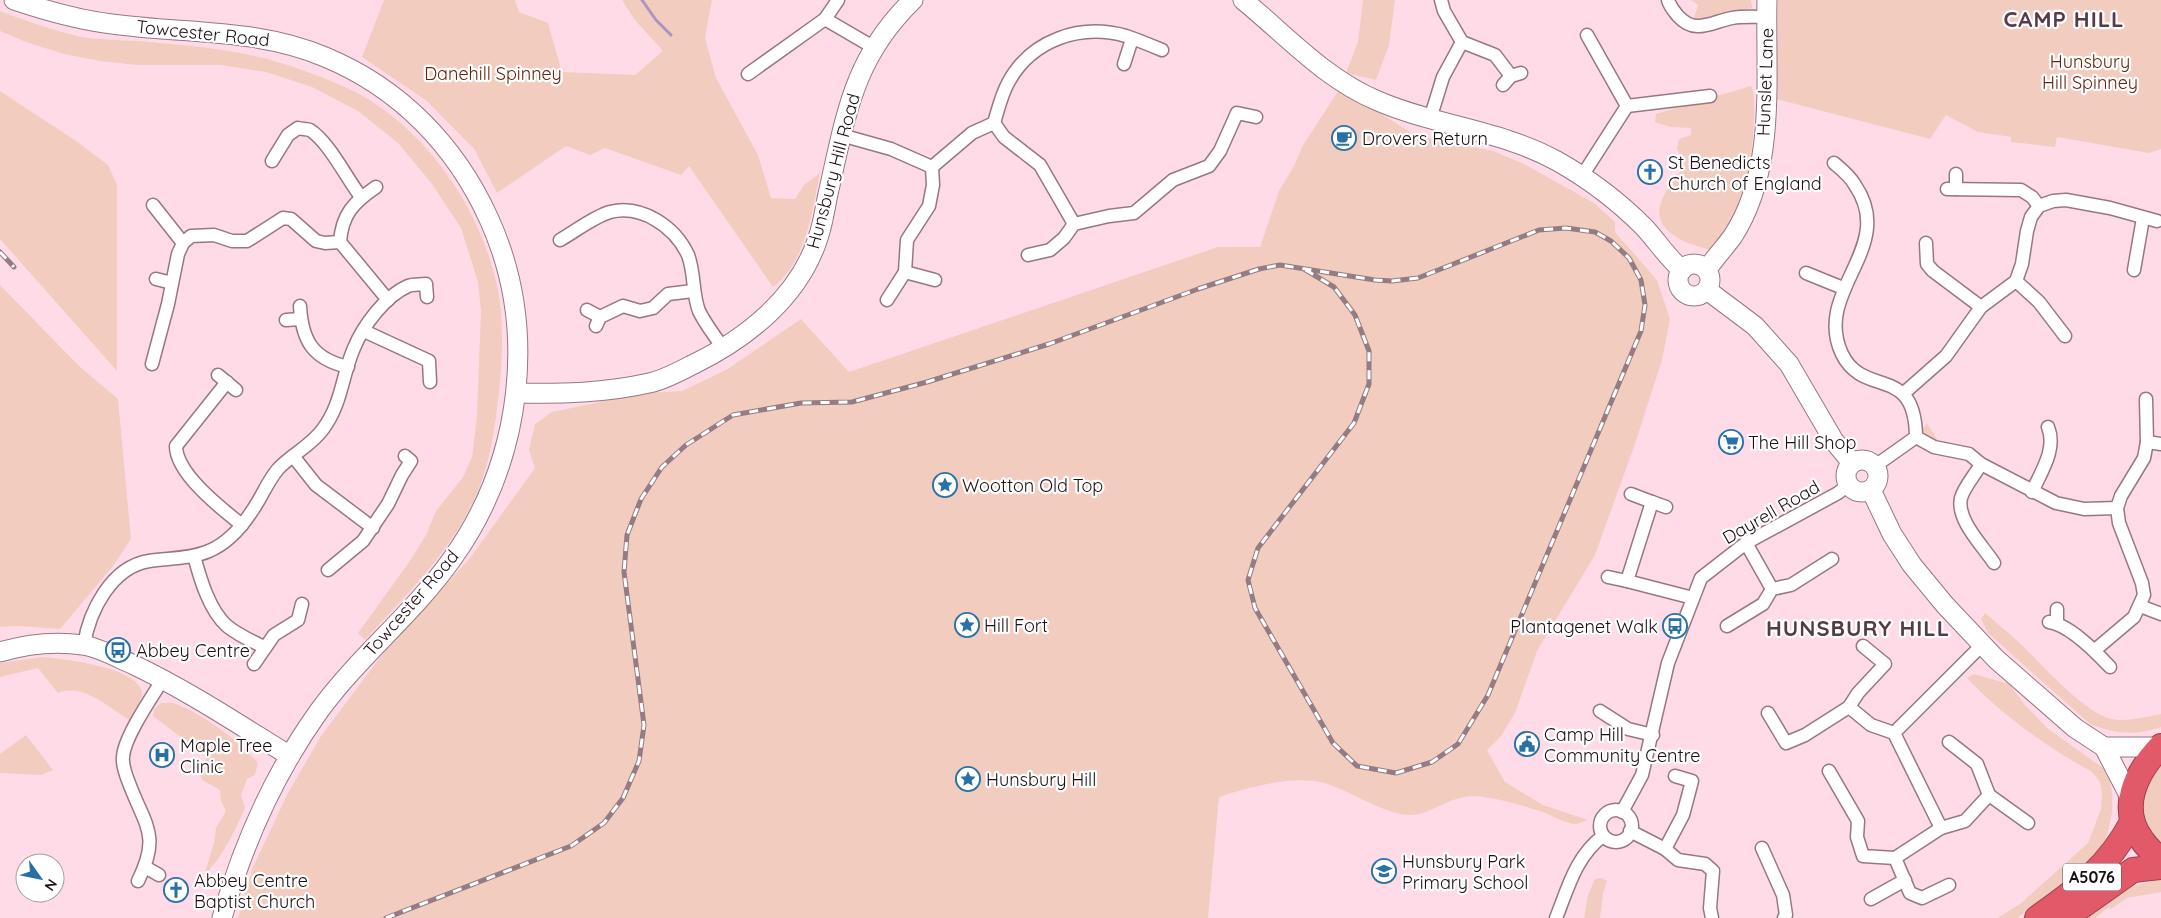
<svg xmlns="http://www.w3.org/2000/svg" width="2161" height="918" font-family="Quicksand,sans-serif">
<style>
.green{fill:#f3ccc0}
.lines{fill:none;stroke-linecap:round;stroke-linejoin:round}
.stream{stroke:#ad95c0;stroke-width:3}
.street-casing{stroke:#977783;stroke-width:15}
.secondary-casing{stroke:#977783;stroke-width:21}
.highway-casing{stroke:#9c404b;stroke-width:26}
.street{stroke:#fff;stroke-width:12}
.secondary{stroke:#fff;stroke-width:19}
.highway{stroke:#e25a69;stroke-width:24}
.rail-casing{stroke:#947c84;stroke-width:5}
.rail{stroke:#fff;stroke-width:3;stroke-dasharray:9;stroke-linecap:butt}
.labels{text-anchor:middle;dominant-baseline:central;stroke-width:4.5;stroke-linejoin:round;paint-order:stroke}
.shield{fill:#fff;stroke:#5f575a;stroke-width:1}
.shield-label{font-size:16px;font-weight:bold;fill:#1b0f13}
.street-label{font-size:18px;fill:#1b0f13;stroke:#fff}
.park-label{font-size:18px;fill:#632510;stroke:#fff}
.poi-label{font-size:18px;fill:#1b0f13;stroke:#fff;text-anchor:start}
.district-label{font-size:22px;font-weight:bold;letter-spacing:1px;fill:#563a45;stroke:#fff}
</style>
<rect width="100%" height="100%" fill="#ffdbe8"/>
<g class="green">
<path d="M 384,0 L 515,0 L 519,12 L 548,23 L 562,72 L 635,75 L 663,51 L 635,20 L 622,0 L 712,0 L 705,38 L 716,78 L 758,155 L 771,198 L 795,199 L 804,185 L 820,173 C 812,212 806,262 773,287 L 689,166 L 681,175 L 605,148 L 590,155 L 566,146 L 497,193 L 474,149 L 427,101 L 362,57 Z"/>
<path d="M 1363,0 L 1395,0 L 1389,45 L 1376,80 L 1346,73 L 1358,42 Z"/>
<path d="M 1691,0 L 1751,0 L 1752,8 L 1706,19 L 1694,18 L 1698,5 Z"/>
<path d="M 1778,0 L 2161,0 L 2161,149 L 2149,153 L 2057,137 L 2055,147 L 2011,142 L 2011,137 L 1978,132 L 1946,115 L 1930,139 L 1776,99 Z"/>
<path d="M 0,11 C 27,21 54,31 82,37 C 100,40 120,40 138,41 C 194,46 249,50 302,70 C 329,80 357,90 380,107 C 444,151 493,234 501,311 C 503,338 502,366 499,392 C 495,427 491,459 478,491 C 454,549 406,595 365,640 L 358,633 L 412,558 L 426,535 L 436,511 L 463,477 L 472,457 L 477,416 L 481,311 L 478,282 L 461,228 L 432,184 L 398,143 L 358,111 L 312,87 L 266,72 L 220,65 L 137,65 L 100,61 L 64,54 L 26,42 L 0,31 Z"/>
<path d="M 1751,86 C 1756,96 1754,108 1754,120 C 1752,165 1742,217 1709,250 C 1699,246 1684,243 1676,237 C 1642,214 1668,189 1685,165 L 1677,149 L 1679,139 L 1691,135 L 1691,128 L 1670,127 L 1655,122 L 1656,114 Z"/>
<path d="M 1340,88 L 1413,134 L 1493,151 L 1522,163 L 1594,203 L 1615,222 L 1615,232 L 1657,280 L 1670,319 L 1662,360 L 1635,444 L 1595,555 L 1537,651 L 1515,713 L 1501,736 L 1487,750 L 1505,782 L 1543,805 L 1588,820 C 1583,822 1578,824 1573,824 C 1564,822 1554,817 1545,813 C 1524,806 1505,800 1483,797 C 1449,792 1435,816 1408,815 C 1383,813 1353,793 1330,785 C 1300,773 1249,787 1219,797 L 1208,918 L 238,918 L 253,867 L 287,795 L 321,736 L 382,655 L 470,558 L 535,468 L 529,450 L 535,424 L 552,412 L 644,393 L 682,391 L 726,370 L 801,319 L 849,372 L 1218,247 L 1260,247 L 1279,191 L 1295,164 L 1302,147 Z"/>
<path d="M 0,91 L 76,141 L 108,165 L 117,185 L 117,371 L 0,239 Z"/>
<path d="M 0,285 L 79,366 L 118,399 L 131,539 L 113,566 L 60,629 L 18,626 L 0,627 Z"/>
<path d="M 1927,423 L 1940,444 L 1928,438 L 1922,430 Z"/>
<path d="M 1985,613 C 1998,624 2011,635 2023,646 C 2042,665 2086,714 2112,719 C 2128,722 2145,717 2161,714 L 2161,727 C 2136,736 2115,734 2090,724 L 1988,633 L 1981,619 Z"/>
<path d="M 42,657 C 63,659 138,667 142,692 C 143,701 133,713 129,720 C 108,707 83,683 58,693 L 38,668 L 0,677 L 0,663 Z"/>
<path d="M 1974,674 L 2009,684 L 2025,705 L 2047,728 L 2103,768 L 2109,779 L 2112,791 L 2112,813 L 2107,835 L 2100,849 L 2074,874 L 2025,912 L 2017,918 L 1997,918 L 2020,904 L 2088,843 L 2101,809 L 2102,793 L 2100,782 L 2092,772 C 2046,746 2004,717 1967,678 Z"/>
<path d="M 161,703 C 166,703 172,702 176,704 C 203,714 239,741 258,763 L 255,775 L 247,779 L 241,795 L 245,808 C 234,833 223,856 204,876 L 214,843 L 216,828 L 226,811 L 221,801 L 220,790 L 202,780 L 199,771 L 207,757 L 153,716 L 154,709 Z"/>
<path d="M 26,735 L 53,770 L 41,775 L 0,773 L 0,754 Z"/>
<path d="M 2161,757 L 2161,842 C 2127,811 2143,790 2161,757 Z"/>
<path d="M 1602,878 L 1607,881 L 1603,893 L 1600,918 L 1584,918 L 1588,895 L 1595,879 Z"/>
<path d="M 2161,879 L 2161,892 L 2127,898 L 2111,909 L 2109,907 L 2095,918 L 2082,918 L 2129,887 Z"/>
</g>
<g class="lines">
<path class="stream" d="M 642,0 L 656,20 L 671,35"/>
<defs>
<g id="street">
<path d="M 1441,0 L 1444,11 L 1462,42 L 1495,55 L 1511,76"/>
<path d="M 1668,0 C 1670,7 1674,11 1678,16 C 1695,35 1711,22 1732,18 C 1743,16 1755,17 1767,17"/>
<path d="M 825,19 L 873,47"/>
<path d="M 1124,64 L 1132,39"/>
<path d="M 748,74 L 825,19 L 838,0"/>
<path d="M 1503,85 L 1511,76 L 1521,73"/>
<path d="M 1627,106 L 1710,96"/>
<path d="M 1430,119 L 1443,77 L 1462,42"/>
<path d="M 994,123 C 998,110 1001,96 1008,83 C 1031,40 1080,23 1126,36 C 1138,40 1150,45 1162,50"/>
<path d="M 841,135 L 891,149 L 932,167"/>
<path d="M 272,161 L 288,135 L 298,128 C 301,129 307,129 310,130 C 329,142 347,179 361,197"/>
<path d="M 1834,163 C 1841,169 1850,176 1855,185 C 1898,248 1812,291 1842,354 C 1864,399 1915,363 1916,437"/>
<path d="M 932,167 L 972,133 L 994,123 L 1004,137 L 1040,165 L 1074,224"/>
<path d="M 1582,176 L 1627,106 L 1587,35"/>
<path d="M 376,187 C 354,202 342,214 340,242 L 388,300"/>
<path d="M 1947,189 L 2021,190 L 2032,197 L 2039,206"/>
<path d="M 1956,189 L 1956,174"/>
<path d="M 153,205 L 183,243"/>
<path d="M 560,240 C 576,231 593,217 610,212 C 642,204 675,227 688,255 C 695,273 692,293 699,311 C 705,324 716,337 724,350"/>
<path d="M 1926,243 L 1927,264 L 1933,271 L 1981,307"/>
<path d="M 1028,255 L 1050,250 L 1064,238 L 1074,224 L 1109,216 L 1134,213 L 1173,180 L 1209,166 L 1220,151 L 1237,113 L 1256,117"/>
<path d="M 2134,270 L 2143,218"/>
<path d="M 905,272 L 935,280"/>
<path d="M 1806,273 L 1843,288"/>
<path d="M 156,279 L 172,283"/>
<path d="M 2016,281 L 2039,302 L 2065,336"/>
<path d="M 887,300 L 905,272 L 907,240 L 929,206 L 933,185 L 932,167"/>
<path d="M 300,306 C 302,341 313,359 348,367"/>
<path d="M 587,310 L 600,317"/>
<path d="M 286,320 L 300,319"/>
<path d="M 596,326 L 600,317 L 623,306 L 640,311 L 653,308 L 668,294 L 693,291"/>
<path d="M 364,331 L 429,361 L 430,382"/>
<path d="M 152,364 L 168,304 L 178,254 L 183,243 L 191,236 L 214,235 L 232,241 L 247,241 L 283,218 L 291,219 L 316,241 L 325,243 L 340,242"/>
<path d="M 218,375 L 236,390"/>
<path d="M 227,382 L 176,446 C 176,474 222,509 242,525"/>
<path d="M 1904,393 L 1946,356 L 1981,307 L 2016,281 L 2022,264 L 2027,231 L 2031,217 L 2039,206 L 2053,201 L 2066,200 L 2110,208 L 2157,221"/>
<path d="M 1916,437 L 1934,447 L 1969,454 L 1981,464 L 2056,503 L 2084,509 L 2117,508"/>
<path d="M 2147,442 L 2161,444"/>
<path d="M 293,456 L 316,485 L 373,528"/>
<path d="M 1981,464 C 1975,475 1964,487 1961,498 C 1956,520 1983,546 1994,563"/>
<path d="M 1875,466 L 1916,437"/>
<path d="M 2032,492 C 2041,472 2057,449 2048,427"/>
<path d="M 1631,494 L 1652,502"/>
<path d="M 1666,507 L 1652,502 L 1627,581 L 1693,598"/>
<path d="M 1746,543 L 1772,589"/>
<path d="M 194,556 C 200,578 209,610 227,626 C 238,635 251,641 264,647"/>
<path d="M 328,570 L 363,541 L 388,504 L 402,475 L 411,461 L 405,456"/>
<path d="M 1608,577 L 1627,581"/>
<path d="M 2140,606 L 2161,614"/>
<path d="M 2049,622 C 2070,625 2096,652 2110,667"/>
<path d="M 2057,623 L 2057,609"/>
<path d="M 1727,626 L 1763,604 L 1772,589 L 1791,585 L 1832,559"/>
<path d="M 84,645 C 89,612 111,567 149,561 C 169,558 190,559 209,551 C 228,543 241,528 252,511 C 262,497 267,482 278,469 C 292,454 311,446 323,429 C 342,404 342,375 354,348 C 363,326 385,296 408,286 C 413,284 420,285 426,284 L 427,297"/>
<path d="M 1863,646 L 1885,664 L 1858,693 L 1849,707 L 1871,725 L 1894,733"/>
<path d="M 2095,650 L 2134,617 L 2144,595 L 2142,583 L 2119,523 L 2117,508 L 2121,496 L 2144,458 L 2147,442 L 2146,399"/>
<path d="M 254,664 L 274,635 L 298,620 L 302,604"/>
<path d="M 1600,711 L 1628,729 L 1653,735"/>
<path d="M 1768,713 L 1786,743 L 1805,735 L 1849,707"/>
<path d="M 1894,733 L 1982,645"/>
<path d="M 1894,733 L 1941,828"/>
<path d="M 1949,742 L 1977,764 L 1989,795"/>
<path d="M 1829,771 L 1858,821 L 1857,837 L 1863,856 L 1895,858"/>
<circle cx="1616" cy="826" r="16"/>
<path d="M 1622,812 L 1642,775 L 1668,663 L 1701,578 L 1746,543 L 1838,493 L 1848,485"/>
<path d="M 1630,831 L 1665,849 L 1678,860 L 1705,864 L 1713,871 L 1710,908 L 1712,918"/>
<path d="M 1762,848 L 1783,895 L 1786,915 L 1784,918"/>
<path d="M 1665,849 L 1683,815 L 1692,781 L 1675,776"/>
<path d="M 145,867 L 159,875"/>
<path d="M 138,881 C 161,835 145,826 129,783 C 126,775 122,766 123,757 C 124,737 152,697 163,679"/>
<path d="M 1949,885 L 1922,898 L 1910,893 L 1895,858 L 1941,828 L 1965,821 L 1989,795 L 2028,823"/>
<path d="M 1871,899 L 1905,880"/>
<path d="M 1556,918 C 1568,888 1576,856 1603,836"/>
</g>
<g id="secondary">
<path d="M 14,0 C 47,11 78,20 112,24 C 184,34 257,28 325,57 C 400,88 456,146 489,219 C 539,329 522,461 452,559 C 413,614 359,656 319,711 C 274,774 243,844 222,918"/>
<path d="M 1243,0 C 1287,36 1325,79 1378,101 C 1436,126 1501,130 1557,161 C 1589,179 1618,201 1644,227 C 1657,241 1667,257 1682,270"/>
<circle cx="1694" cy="280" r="16"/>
<path d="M 1707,269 C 1715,258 1725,247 1733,236 C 1777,168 1765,77 1767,0"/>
<path d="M 1707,290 L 1755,326 L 1789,364 L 1834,441 L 1852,463"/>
<path d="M 517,393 C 561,394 605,393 649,383 C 664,380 680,371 694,364 C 747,338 799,297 818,238 C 823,224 825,208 828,194 C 846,115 853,58 913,0"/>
<circle cx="1862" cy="476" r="16"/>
<path d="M 1871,490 L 1892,534 L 1912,565 L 1945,605 L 1996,659 L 2075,728 L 2104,747 L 2132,801"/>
<path d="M 0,652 C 27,644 55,641 83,645 C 100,648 116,657 132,664 C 187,690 238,724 290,756"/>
<path d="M 2104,747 L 2161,747"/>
</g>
<g id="highway">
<path d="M 2161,746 C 2136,772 2118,808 2142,840 C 2147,848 2155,854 2161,860"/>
<path d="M 2037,918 C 2078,889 2108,867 2132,822"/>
<path d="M 2065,918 L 2133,870 L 2161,867"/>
</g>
</defs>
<use href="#street" class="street-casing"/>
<use href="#secondary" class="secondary-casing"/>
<use href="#highway" class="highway-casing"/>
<use href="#street" class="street"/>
<use href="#secondary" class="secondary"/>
<use href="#highway" class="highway"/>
<defs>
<g id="rail">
<path d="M 0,252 L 14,267"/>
<path d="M 386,918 L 571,846 L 604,823 L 623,798 L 639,761 L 644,725 L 624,572 L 627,535 L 641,499 L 662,467 L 686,445 L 733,415 L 801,403 L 852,402 L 927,382 L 1049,344 L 1198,289 L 1259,269 L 1280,265 L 1375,280 L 1392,281 L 1418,278 L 1539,230 L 1566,228 L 1595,232 L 1611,241 L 1629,258 L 1641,280 L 1645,305 L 1641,331 L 1488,695 L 1458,744 L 1432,762 L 1396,773 L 1357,766 L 1333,743 L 1255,608 L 1248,580 L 1258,548 L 1354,423 L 1369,384 L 1369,351 L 1355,315 L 1334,287 L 1304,269"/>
</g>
</defs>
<use href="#rail" class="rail-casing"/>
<use href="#rail" class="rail"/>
</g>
<defs>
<symbol id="cafe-ring" viewBox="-11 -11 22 22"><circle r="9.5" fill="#fff" stroke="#2971a5" stroke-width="1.5"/><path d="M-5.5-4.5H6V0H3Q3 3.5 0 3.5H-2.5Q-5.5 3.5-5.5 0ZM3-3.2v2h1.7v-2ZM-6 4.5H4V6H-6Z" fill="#2971a5"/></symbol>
<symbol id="church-ring" viewBox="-11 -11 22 22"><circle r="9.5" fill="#fff" stroke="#2971a5" stroke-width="1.5"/><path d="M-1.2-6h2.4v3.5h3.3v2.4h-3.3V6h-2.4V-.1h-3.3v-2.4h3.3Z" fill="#2971a5"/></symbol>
<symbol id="supermarket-ring" viewBox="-11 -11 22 22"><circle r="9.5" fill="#fff" stroke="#2971a5" stroke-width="1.5"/><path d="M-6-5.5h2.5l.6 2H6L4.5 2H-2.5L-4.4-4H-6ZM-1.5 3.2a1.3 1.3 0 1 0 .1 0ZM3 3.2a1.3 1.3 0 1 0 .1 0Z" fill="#2971a5"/></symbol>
<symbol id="sight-ring" viewBox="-11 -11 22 22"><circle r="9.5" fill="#fff" stroke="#2971a5" stroke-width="1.5"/><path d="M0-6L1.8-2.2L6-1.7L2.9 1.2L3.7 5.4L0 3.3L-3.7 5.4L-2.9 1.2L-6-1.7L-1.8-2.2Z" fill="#2971a5"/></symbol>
<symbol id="bus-ring" viewBox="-11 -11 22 22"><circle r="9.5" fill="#fff" stroke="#2971a5" stroke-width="1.5"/><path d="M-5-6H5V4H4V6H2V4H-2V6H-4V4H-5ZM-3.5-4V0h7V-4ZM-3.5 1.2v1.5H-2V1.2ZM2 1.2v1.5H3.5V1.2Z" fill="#2971a5"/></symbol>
<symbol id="civic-ring" viewBox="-11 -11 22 22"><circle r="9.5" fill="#fff" stroke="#2971a5" stroke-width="1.5"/><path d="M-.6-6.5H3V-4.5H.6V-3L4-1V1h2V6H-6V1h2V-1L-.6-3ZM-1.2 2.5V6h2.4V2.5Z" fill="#2971a5"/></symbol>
<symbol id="hospital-ring" viewBox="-11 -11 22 22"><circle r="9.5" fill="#fff" stroke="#2971a5" stroke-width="1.5"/><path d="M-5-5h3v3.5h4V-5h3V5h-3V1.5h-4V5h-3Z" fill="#2971a5"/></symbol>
<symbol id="school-ring" viewBox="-11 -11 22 22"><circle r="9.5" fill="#fff" stroke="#2971a5" stroke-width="1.5"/><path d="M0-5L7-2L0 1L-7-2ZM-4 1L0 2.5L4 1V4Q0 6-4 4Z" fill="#2971a5"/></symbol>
</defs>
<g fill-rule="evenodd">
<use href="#cafe-ring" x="1330" y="124" width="28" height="28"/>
<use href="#church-ring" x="1636" y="158" width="28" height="28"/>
<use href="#supermarket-ring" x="1717" y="428" width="28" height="28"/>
<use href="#sight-ring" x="931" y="471" width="28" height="28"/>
<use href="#sight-ring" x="953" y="611" width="28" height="28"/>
<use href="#bus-ring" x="1661" y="612" width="28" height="28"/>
<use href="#bus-ring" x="104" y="636" width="28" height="28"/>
<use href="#civic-ring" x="1513" y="730" width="28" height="28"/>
<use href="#hospital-ring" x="148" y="741" width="28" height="28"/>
<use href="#sight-ring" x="954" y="765" width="28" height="28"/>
<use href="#school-ring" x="1370" y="857" width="28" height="28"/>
<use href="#church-ring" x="162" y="876" width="28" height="28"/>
</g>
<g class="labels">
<rect class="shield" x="2063" y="863.5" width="58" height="27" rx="4"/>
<g class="shield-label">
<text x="2092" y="877">A5076</text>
</g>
<g class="street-label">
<text transform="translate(203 33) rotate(6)">Towcester Road</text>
<text transform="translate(1765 82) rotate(-88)">Hunslet Lane</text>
<text transform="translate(833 171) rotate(-75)">Hunsbury Hill Road</text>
<text transform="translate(1771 512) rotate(-30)">Dayrell Road</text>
<text transform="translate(411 603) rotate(-49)">Towcester Road</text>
</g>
<g class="park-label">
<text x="2090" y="61">Hunsbury<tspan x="2090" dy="21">Hill Spinney</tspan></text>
<text x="493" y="73">Danehill Spinney</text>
</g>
<g class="poi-label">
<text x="1362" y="138">Drovers Return</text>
<text x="1668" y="162">St Benedicts<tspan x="1668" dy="21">Church of England</tspan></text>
<text x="1748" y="442">The Hill Shop</text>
<text x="962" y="485">Wootton Old Top</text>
<text x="984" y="625">Hill Fort</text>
<text x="1658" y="626" text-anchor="end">Plantagenet Walk</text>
<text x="136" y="650">Abbey Centre</text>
<text x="1544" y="734">Camp Hill<tspan x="1544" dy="21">Community Centre</tspan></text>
<text x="180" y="745">Maple Tree<tspan x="180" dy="21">Clinic</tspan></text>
<text x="986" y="779">Hunsbury Hill</text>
<text x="1402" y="861">Hunsbury Park<tspan x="1402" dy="21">Primary School</tspan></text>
<text x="194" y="880">Abbey Centre<tspan x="194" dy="21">Baptist Church</tspan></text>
</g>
<g class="district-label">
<text x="2064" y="19">CAMP HILL</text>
<text x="1858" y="628">HUNSBURY HILL</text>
</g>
</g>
<g transform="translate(40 878) rotate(123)"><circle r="24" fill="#ffffff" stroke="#a49fa1"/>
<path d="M0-4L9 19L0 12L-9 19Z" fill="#2971a5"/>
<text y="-8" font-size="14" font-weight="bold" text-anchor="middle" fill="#1b0f13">N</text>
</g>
</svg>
